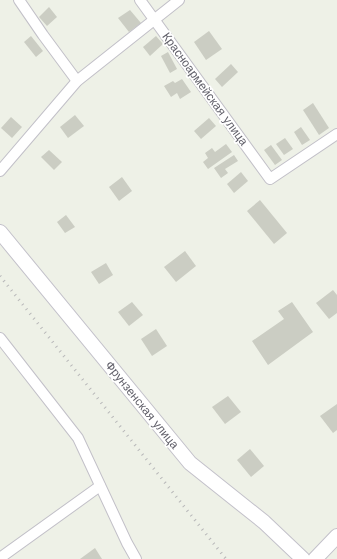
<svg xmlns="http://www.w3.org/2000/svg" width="337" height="559" font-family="'Work Sans',sans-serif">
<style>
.building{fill:#cbcdc3}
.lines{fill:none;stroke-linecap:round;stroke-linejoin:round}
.street-casing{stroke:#c2c0c8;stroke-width:12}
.secondary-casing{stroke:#c3c1ca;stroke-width:16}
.street{stroke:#fff;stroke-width:10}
.secondary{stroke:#fff;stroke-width:14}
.rail{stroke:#b8b8b9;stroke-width:3;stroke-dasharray:1 5;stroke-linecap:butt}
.labels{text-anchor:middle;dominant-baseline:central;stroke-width:3.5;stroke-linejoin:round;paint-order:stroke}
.street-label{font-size:12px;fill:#5f5e68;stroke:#fff}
</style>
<rect width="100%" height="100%" fill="#eef1e7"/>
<g class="building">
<path d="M 49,7 L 57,17 L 47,26 L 39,17 Z"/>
<path d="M 130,10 L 141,23 L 129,32 L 118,18 Z"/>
<path d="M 209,31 L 222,49 L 206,60 L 194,42 Z"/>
<path d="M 31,36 L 43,51 L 36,57 L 24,42 Z"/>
<path d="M 156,36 L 163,44 L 150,56 L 143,47 Z"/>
<path d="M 168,52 L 177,69 L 170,73 L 161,56 Z"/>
<path d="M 231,64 L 238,72 L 222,87 L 215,79 Z"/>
<path d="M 182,79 L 191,92 L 180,99 L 177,93 L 171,97 L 164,86 L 173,81 L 175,83 Z"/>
<path d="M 313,103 L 329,128 L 319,135 L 303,110 Z"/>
<path d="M 75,115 L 84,126 L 68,138 L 60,127 Z"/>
<path d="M 11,117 L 22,127 L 12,138 L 1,128 Z"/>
<path d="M 209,118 L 216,126 L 201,139 L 194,131 Z"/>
<path d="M 301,127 L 310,140 L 302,145 L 294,132 Z"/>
<path d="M 285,138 L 293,149 L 284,155 L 276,144 Z"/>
<path d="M 226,144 L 232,152 L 208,169 L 203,162 L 208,158 L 205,153 L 212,148 L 215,152 Z"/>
<path d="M 271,145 L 282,160 L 275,165 L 264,150 Z"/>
<path d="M 49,150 L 62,162 L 54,170 L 41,157 Z"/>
<path d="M 234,155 L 238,161 L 225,169 L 228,173 L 221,178 L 214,168 Z"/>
<path d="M 241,172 L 248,181 L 234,193 L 227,184 Z"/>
<path d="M 122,177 L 132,191 L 119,201 L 109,187 Z"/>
<path d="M 260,200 L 287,233 L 274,244 L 247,211 Z"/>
<path d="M 66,215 L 75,227 L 65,233 L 57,222 Z"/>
<path d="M 185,251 L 196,266 L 176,282 L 164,267 Z"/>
<path d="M 106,263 L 113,275 L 99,284 L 91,272 Z"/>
<path d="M 333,290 L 337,295 L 337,313 L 329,319 L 316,303 Z"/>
<path d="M 132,302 L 143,315 L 129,326 L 118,312 Z"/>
<path d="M 292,302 L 313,332 L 268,365 L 252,341 L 284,319 L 278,311 Z"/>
<path d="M 156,329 L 167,346 L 152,356 L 141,339 Z"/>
<path d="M 228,396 L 241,412 L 225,424 L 212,407 Z"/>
<path d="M 337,404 L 337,430 L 333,433 L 320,416 Z"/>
<path d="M 250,449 L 264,466 L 251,477 L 237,460 Z"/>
<path d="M 95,548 L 102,559 L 80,559 Z"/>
</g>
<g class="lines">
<defs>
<g id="street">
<path d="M 19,0 L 43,35 L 77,81"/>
<path d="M 140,0 L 270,179 L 337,134"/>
<path d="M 0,171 L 77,81 L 179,0"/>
<path d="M 0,338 L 78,438 L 127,543 L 136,559"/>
<path d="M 0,558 L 100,486"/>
</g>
<g id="secondary">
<path d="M 0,232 L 190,463 L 264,522 L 303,559"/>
<path d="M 315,559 L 337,536"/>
</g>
</defs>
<use href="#street" class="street-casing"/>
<use href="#secondary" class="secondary-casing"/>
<use href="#street" class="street"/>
<use href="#secondary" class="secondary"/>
<path class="rail" d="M 0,276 L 226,559"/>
</g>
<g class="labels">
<g class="street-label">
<text transform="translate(205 89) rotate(54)">Красноармейская улица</text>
<text transform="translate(142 405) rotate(51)">Фрунзенская улица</text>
</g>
</g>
</svg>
